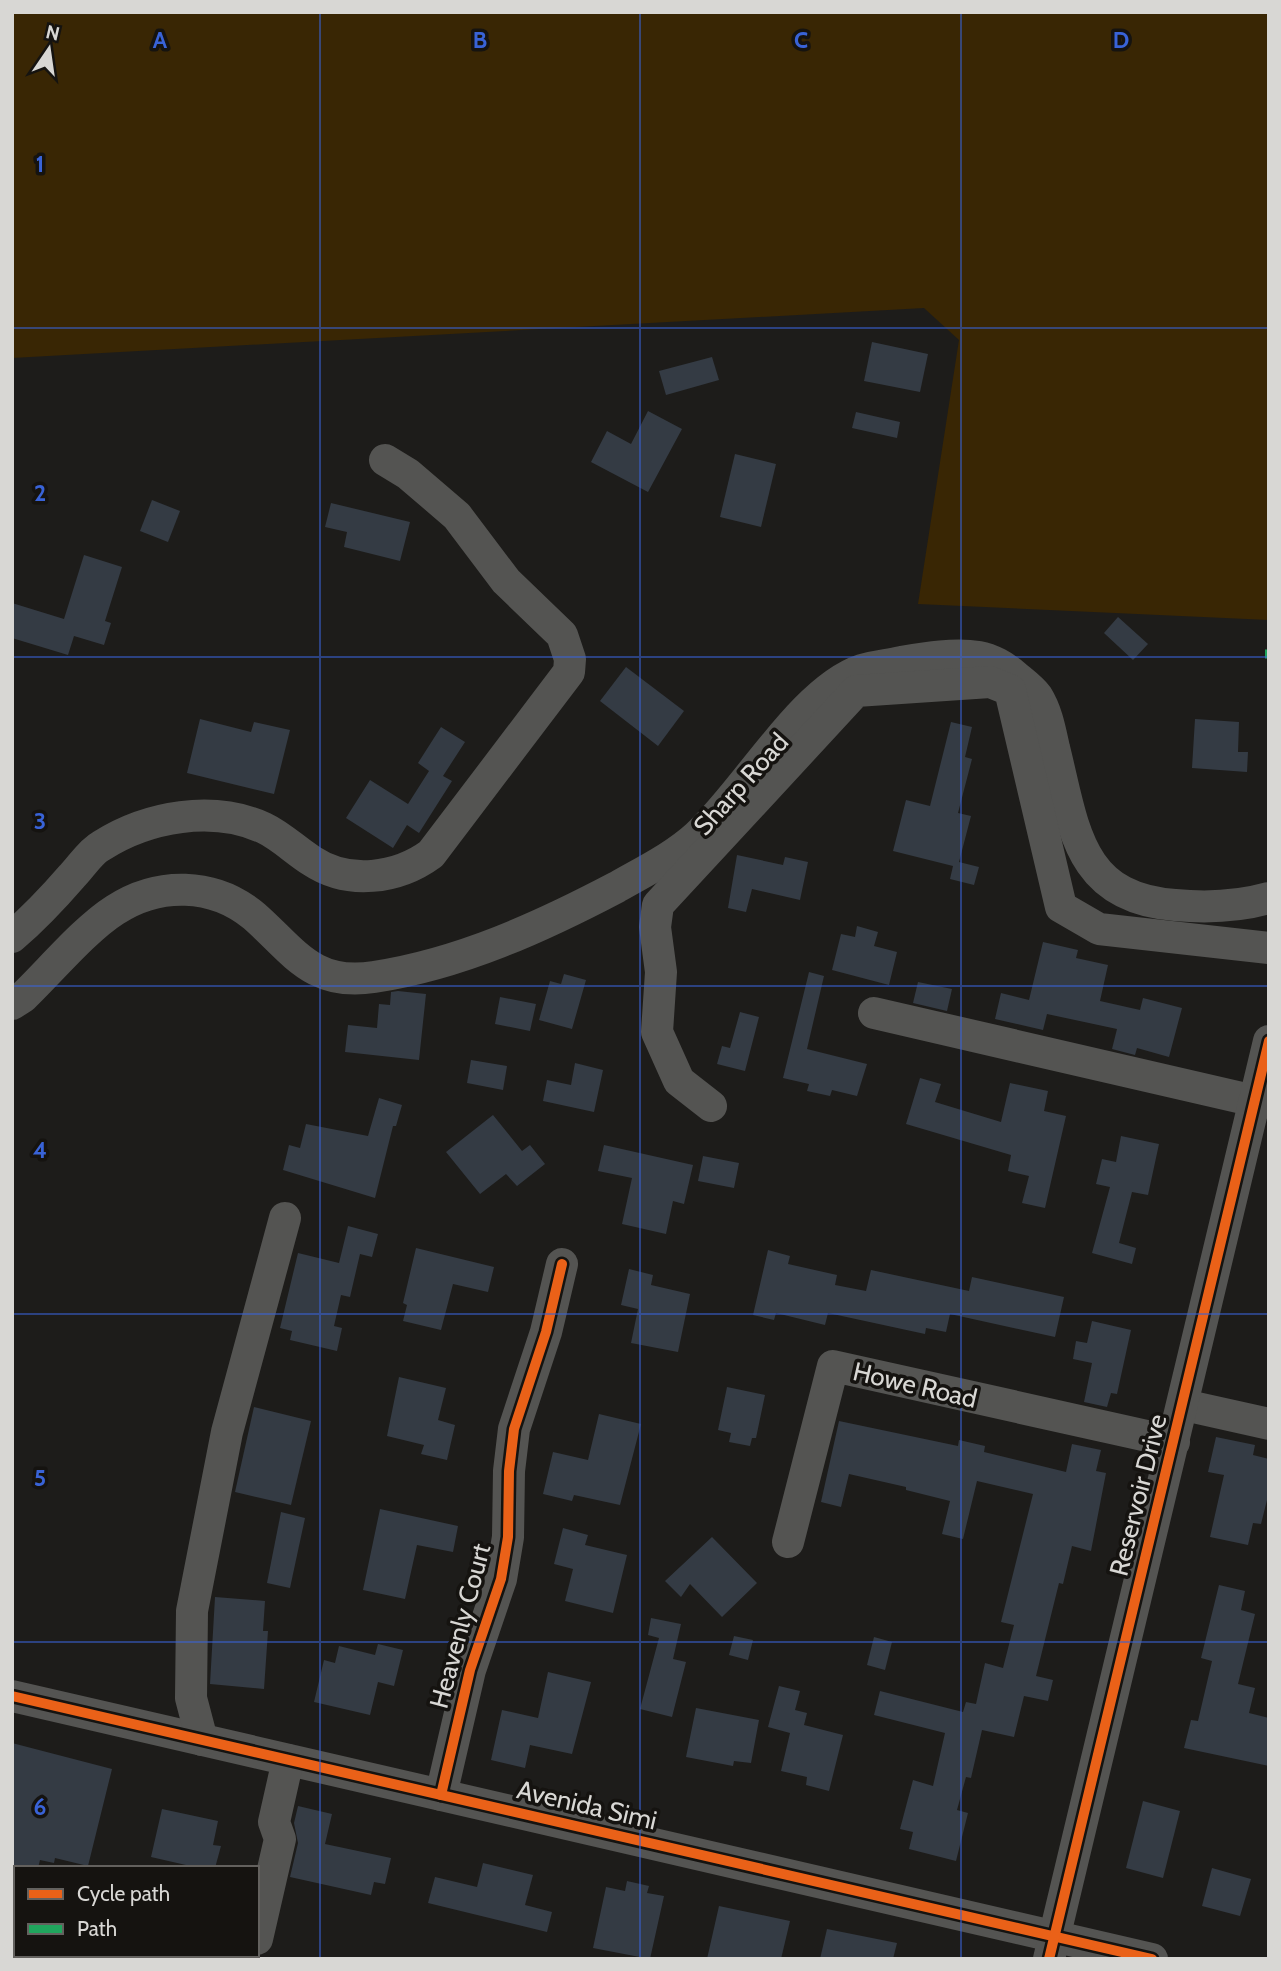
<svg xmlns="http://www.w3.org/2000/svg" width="1281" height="1971" font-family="Cabin,sans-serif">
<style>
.green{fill:#392604}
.building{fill:#343b44}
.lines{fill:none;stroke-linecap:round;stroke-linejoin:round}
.minor{stroke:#545452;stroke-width:32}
.quiet{stroke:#20a55d;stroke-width:9;stroke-dasharray:18 9;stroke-linecap:butt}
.cycleway-casing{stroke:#151310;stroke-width:15}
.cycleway{stroke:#ea6118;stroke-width:10}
.grid{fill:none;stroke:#3963d7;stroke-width:2;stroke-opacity:0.55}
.labels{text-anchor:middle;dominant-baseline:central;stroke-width:7;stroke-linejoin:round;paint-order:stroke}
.street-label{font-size:26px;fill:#d8d7d4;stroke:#151310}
.grid-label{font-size:23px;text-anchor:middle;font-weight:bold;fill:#3963d7;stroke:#151310;stroke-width:7;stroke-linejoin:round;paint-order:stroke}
</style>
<rect width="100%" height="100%" fill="#1d1c1a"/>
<path class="green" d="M 12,12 L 1269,12 L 1269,620 L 918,604 L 959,340 L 924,308 L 12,358 Z"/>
<g class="building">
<path d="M 872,342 L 928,354 L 920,392 L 864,381 Z"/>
<path d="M 712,357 L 719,380 L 666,395 L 659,371 Z"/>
<path d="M 648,411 L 682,429 L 648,492 L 591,462 L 607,431 L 631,444 Z"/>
<path d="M 856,412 L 900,422 L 897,438 L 852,428 Z"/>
<path d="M 735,454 L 776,464 L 761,527 L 720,517 Z"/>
<path d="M 152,500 L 180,511 L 168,542 L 140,531 Z"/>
<path d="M 331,503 L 410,522 L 400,561 L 344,547 L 347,532 L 325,527 Z"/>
<path d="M 84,555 L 122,567 L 105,621 L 111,623 L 104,645 L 74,636 L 68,655 L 12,638 L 12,603 L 64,619 Z"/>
<path d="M 1118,617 L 1148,644 L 1133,660 L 1104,633 Z"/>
<path d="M 626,667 L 684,711 L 658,746 L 600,701 Z"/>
<path d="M 200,719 L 251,732 L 254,722 L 290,730 L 274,794 L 187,773 Z"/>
<path d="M 1195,719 L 1239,722 L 1238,752 L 1248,752 L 1247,772 L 1192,768 Z"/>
<path d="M 951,722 L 972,727 L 965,757 L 972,759 L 958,813 L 971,816 L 959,862 L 979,867 L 974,885 L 950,879 L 953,866 L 893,851 L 906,800 L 930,806 Z"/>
<path d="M 441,727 L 465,742 L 443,776 L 452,781 L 419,833 L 407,825 L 393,848 L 346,818 L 370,780 L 408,804 L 429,771 L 418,763 Z"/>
<path d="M 737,855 L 783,865 L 785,857 L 808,862 L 800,900 L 752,889 L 746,912 L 728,908 Z"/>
<path d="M 857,926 L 878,932 L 874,946 L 897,952 L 889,985 L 832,970 L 841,934 L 855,937 Z"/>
<path d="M 1043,942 L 1078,950 L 1076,958 L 1108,965 L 1100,1001 L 1140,1010 L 1143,998 L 1182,1008 L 1169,1057 L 1137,1048 L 1135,1055 L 1112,1049 L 1117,1029 L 1047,1014 L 1043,1030 L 995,1019 L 1001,993 L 1029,1000 Z"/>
<path d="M 809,972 L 824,976 L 807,1049 L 867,1064 L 857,1096 L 832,1090 L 830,1096 L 807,1091 L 809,1084 L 783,1078 Z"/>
<path d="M 564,974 L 586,980 L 572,1029 L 539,1020 L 550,981 L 561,984 Z"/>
<path d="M 918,982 L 952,989 L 947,1011 L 913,1003 Z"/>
<path d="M 398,991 L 426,994 L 419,1060 L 345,1052 L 348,1025 L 377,1028 L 379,1004 L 390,1005 L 391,992 Z"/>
<path d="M 500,997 L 536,1004 L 530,1031 L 495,1024 Z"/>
<path d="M 740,1012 L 759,1017 L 745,1071 L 717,1064 L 722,1046 L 730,1048 Z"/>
<path d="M 471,1060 L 507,1066 L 503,1090 L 467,1083 Z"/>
<path d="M 575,1063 L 603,1070 L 594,1112 L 543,1101 L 547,1080 L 571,1085 Z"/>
<path d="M 920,1078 L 941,1084 L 935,1102 L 1001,1122 L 1010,1083 L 1048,1091 L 1044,1111 L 1066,1116 L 1045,1208 L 1022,1203 L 1029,1176 L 1008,1171 L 1011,1155 L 906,1124 Z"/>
<path d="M 379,1098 L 402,1105 L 396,1126 L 393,1126 L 375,1198 L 283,1170 L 289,1145 L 300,1148 L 306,1124 L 368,1136 Z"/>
<path d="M 493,1115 L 522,1151 L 530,1145 L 545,1164 L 517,1186 L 506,1174 L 480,1194 L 446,1152 Z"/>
<path d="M 1121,1136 L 1159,1144 L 1148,1195 L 1132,1192 L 1119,1243 L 1136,1248 L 1132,1264 L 1092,1253 L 1110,1187 L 1096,1184 L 1102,1159 L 1116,1162 Z"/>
<path d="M 604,1145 L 693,1165 L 684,1204 L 673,1201 L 666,1234 L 622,1224 L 632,1178 L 598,1171 Z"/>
<path d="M 703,1156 L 739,1163 L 734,1188 L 698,1181 Z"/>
<path d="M 348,1226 L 378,1234 L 372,1257 L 360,1254 L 350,1297 L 341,1295 L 334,1326 L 342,1328 L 337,1351 L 290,1340 L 292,1331 L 280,1328 L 298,1253 L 339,1263 Z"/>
<path d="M 416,1248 L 494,1267 L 488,1292 L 453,1284 L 441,1330 L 403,1321 L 407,1305 L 403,1303 Z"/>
<path d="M 768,1250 L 790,1256 L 788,1264 L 837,1275 L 835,1285 L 866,1291 L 871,1270 L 969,1291 L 972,1277 L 1064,1297 L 1055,1337 L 950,1314 L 946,1332 L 926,1328 L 925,1334 L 828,1313 L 825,1325 L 776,1313 L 774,1320 L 753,1315 Z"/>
<path d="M 629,1269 L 653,1275 L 651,1285 L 690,1294 L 678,1352 L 631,1343 L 638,1309 L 621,1305 Z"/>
<path d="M 1092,1321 L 1131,1330 L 1117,1394 L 1111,1393 L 1107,1407 L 1084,1402 L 1092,1363 L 1073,1359 L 1076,1341 L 1087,1343 Z"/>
<path d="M 399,1377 L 446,1388 L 438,1420 L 455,1425 L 447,1460 L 421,1454 L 424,1445 L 387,1436 Z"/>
<path d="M 727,1387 L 765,1395 L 756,1438 L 752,1438 L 750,1446 L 729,1442 L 731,1433 L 718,1430 Z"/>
<path d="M 254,1407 L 311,1421 L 291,1505 L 235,1492 Z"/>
<path d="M 599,1414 L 641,1424 L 620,1505 L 574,1495 L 572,1501 L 543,1494 L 553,1452 L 588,1460 Z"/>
<path d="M 839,1421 L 958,1446 L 959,1440 L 985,1446 L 984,1452 L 1066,1472 L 1072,1444 L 1101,1450 L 1096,1471 L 1106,1473 L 1091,1551 L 1072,1546 L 1063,1584 L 1059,1583 L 1036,1676 L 1053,1680 L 1048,1701 L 1024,1696 L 1014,1737 L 982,1730 L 971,1778 L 966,1777 L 957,1810 L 968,1813 L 956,1861 L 909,1849 L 913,1832 L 900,1829 L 913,1780 L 933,1786 L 945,1733 L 874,1715 L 880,1691 L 963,1712 L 966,1702 L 976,1704 L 985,1663 L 1003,1668 L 1014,1625 L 1001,1622 L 1033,1494 L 977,1481 L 963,1539 L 942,1534 L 950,1501 L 906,1490 L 906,1487 L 849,1474 L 841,1507 L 821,1502 Z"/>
<path d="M 1216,1437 L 1255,1445 L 1253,1455 L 1269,1459 L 1269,1492 L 1261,1524 L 1253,1523 L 1248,1545 L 1210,1537 L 1224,1475 L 1208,1472 Z"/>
<path d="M 380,1509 L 458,1526 L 453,1552 L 417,1545 L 405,1599 L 363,1590 Z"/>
<path d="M 281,1512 L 305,1518 L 290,1588 L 267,1583 Z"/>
<path d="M 563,1528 L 588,1535 L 585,1545 L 627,1555 L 613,1613 L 565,1601 L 573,1569 L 554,1564 Z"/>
<path d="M 712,1537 L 757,1583 L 722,1617 L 690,1584 L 681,1597 L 665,1581 Z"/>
<path d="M 1219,1585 L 1245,1591 L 1241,1610 L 1255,1614 L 1238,1684 L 1255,1688 L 1249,1713 L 1269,1718 L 1269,1766 L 1184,1748 L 1191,1720 L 1198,1721 L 1212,1661 L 1201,1658 Z"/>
<path d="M 215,1597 L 265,1601 L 263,1631 L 268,1631 L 264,1689 L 210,1684 Z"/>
<path d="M 651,1618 L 681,1624 L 673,1659 L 686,1662 L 672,1717 L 640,1709 L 659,1638 L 648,1635 Z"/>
<path d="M 734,1636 L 753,1640 L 748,1660 L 729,1655 Z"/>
<path d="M 874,1637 L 892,1642 L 885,1670 L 867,1665 Z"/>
<path d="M 378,1644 L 403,1650 L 394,1686 L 378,1682 L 370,1715 L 314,1702 L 324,1660 L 335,1663 L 339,1646 L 375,1655 Z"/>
<path d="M 548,1672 L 591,1682 L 572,1754 L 530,1745 L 525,1768 L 491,1760 L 502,1710 L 538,1718 Z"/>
<path d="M 779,1686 L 800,1691 L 795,1710 L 807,1713 L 804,1725 L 843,1735 L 829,1791 L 806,1785 L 807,1777 L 781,1771 L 790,1733 L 768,1727 Z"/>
<path d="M 696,1708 L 759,1720 L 751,1763 L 734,1761 L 733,1766 L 686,1757 Z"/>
<path d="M 12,1743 L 112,1769 L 88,1866 L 55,1858 L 54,1863 L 40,1860 L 38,1868 L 12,1868 Z"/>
<path d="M 1143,1801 L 1180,1811 L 1163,1878 L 1126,1868 Z"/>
<path d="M 298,1806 L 332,1814 L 325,1844 L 391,1858 L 385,1884 L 374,1882 L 371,1895 L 290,1877 L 298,1843 L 294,1823 Z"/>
<path d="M 162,1809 L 218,1821 L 213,1845 L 221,1846 L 215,1868 L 199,1868 L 151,1857 Z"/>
<path d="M 483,1863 L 533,1875 L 525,1905 L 552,1912 L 547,1932 L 428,1903 L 435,1877 L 477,1887 Z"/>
<path d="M 1212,1868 L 1251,1879 L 1240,1916 L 1202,1906 Z"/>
<path d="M 627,1881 L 649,1886 L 647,1893 L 664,1896 L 650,1959 L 593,1948 L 606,1887 L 625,1891 Z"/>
<path d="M 719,1906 L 790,1921 L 781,1959 L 707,1959 Z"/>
<path d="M 827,1929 L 897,1943 L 893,1959 L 820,1959 Z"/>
</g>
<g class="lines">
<g class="minor">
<path d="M 12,937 C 34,918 53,898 72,876 C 81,867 90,852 101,846 C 148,816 213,805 264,828 C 281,836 296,851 312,861 C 348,885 397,879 431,854 L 569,672 L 570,659 L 562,635 L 506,581 L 457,516 L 408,474 L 385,460"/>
<path d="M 12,1004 L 23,997 C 50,971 85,929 115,910 C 158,882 213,882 254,916 C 293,950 312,987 374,977 C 460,964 541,927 617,887 C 643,872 674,857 697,836 C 745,793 802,690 862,670 C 874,666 888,665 901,662 C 925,658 954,653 979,657 C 991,659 1005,667 1014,675 C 1021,681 1031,688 1037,696 C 1047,712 1050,730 1054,748 C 1074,827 1077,898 1175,905 C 1207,908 1237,907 1269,898"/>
<path d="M 874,1013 L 1255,1101"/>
<path d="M 711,1106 L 679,1081 L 657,1032 L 661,972 L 655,927 L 658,905 L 856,691 L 990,682 L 1010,690 L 1061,907 L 1099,929 L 1269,948"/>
<path d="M 1184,1405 L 1269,1424"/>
<path d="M 788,1542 L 833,1366 L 1174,1442"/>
<path d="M 12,1696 L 1152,1959"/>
<path d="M 202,1740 L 191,1698 L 192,1611 L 227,1432 L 285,1218"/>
<path d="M 441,1795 L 470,1670 L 501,1579 L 508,1537 L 509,1471 L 514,1429 L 546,1332 L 562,1264"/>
<path d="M 257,1939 L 280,1839 L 274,1822 L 288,1760"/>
<path d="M 232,1959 L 233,1955"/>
<path d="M 1049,1959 L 1269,1041"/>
</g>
<path class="quiet" d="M 1265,654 L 1269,654"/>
<defs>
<g id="cycleway">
<path d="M 12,1696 L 1152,1959"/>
<path d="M 441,1795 L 470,1670 L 501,1579 L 508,1537 L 509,1471 L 514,1429 L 546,1332 L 562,1264"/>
<path d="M 1049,1959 L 1269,1041"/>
</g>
</defs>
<use href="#cycleway" class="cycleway-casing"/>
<use href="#cycleway" class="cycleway"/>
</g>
<path class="grid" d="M 320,12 L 320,1959M 640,12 L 640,1959M 961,12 L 961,1959M 12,328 L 1269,328M 12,657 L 1269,657M 12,986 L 1269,986M 12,1314 L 1269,1314M 12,1642 L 1269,1642"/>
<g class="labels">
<g class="street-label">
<text transform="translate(741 784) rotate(-48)">Sharp Road</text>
<text transform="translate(915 1385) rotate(13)">Howe Road</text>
<text transform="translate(1138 1495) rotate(-76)">Reservoir Drive</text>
<text transform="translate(460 1626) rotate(-75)">Heavenly Court</text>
<text transform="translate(587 1805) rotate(13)">Avenida Simi</text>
</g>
</g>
<g class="grid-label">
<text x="160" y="48">A</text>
<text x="480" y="48">B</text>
<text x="801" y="48">C</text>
<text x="1121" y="48">D</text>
<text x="40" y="172">1</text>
<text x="40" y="501">2</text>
<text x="40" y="829">3</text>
<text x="40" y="1158">4</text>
<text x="40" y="1486">5</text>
<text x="40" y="1815">6</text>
</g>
<rect width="1281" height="1971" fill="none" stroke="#d8d7d4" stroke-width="28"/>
<rect x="14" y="1866" width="245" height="91" fill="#151310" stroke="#63615e" stroke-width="2"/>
<rect x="28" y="1889" width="35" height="10" fill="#ea6118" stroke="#63615e" stroke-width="2"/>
<text x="77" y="1901" font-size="21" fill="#d8d7d4">Cycle path</text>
<rect x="28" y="1924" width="35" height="10" fill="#20a55d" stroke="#63615e" stroke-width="2"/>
<text x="77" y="1936" font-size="21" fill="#d8d7d4">Path</text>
<g transform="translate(49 49) rotate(13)" stroke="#151310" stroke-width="5" paint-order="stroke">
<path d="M0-5L12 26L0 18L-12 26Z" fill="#d8d7d4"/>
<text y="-10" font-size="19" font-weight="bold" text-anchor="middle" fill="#d8d7d4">N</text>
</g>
</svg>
